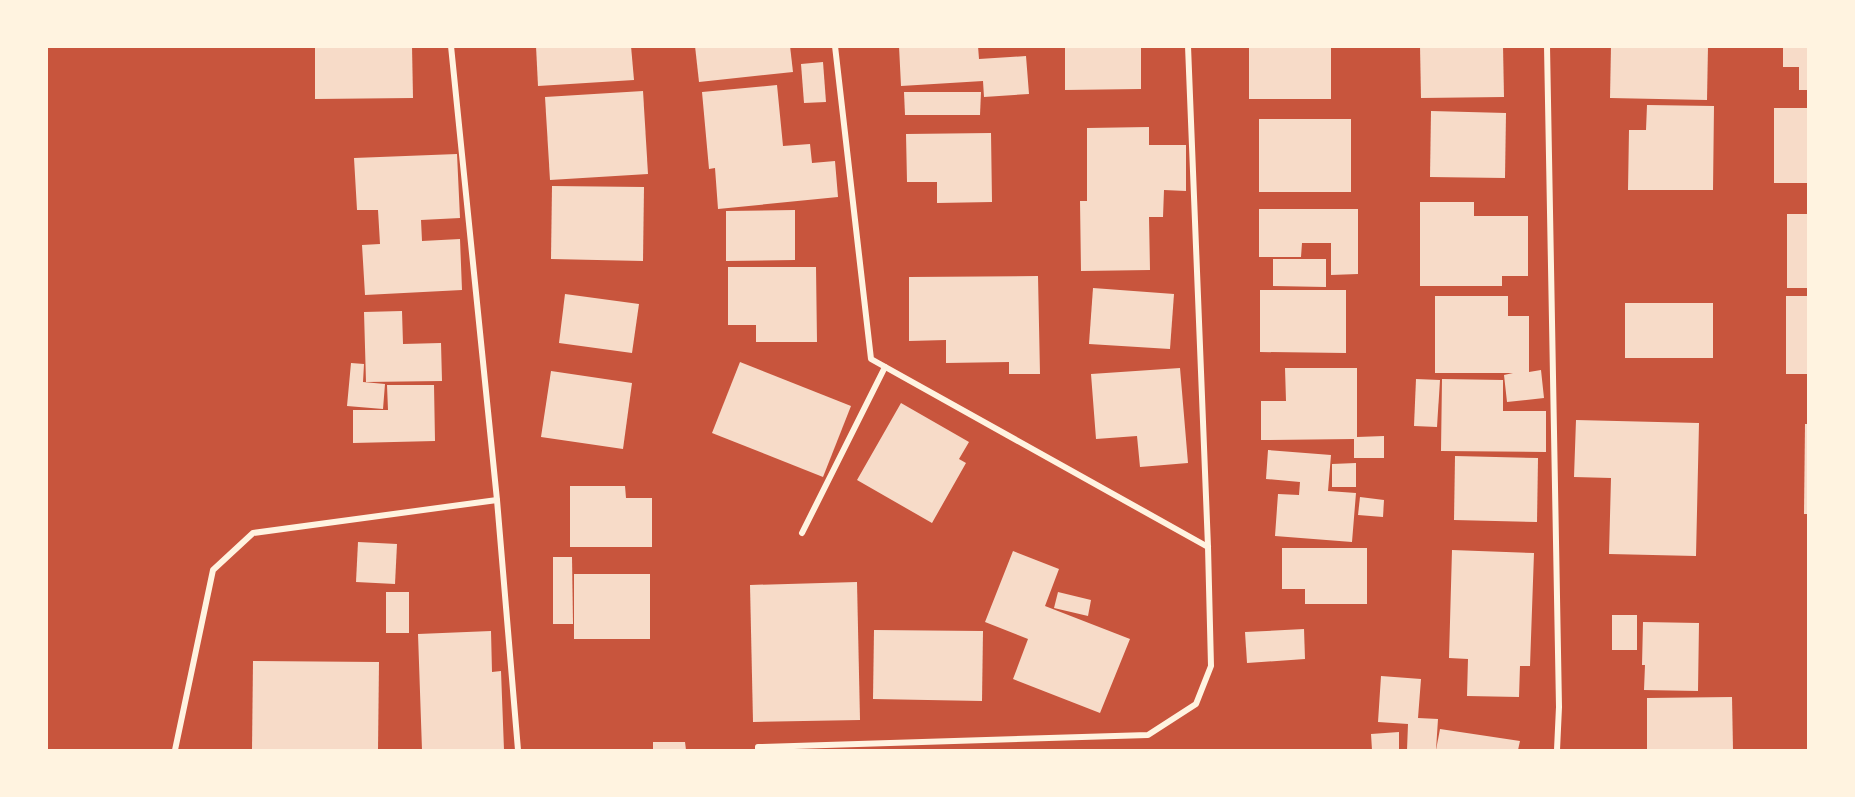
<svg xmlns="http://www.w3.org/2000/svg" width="1855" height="797" font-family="'Libre Baskerville',serif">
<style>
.building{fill:#f7dbc8}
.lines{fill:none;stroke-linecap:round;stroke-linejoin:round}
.minor{stroke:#fff3e0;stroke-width:6}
</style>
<rect width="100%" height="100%" fill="#c8553d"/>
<g class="building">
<path d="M 315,46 L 412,46 L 413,98 L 315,99 Z"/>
<path d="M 536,46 L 631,46 L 634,80 L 538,86 Z"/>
<path d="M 695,46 L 790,46 L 793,72 L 699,82 Z"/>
<path d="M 899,46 L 978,46 L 979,59 L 1026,56 L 1029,94 L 984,97 L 983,81 L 901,86 Z"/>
<path d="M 1065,46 L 1141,46 L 1141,89 L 1065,90 Z"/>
<rect x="1249" y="46" width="82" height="53"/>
<path d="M 1420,46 L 1503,46 L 1504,97 L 1421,98 Z"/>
<path d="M 1611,46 L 1708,46 L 1707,100 L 1610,98 Z"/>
<path d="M 1783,46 L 1808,46 L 1808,90 L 1799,90 L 1799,67 L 1783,67 Z"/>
<path d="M 823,62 L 826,102 L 804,103 L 801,64 Z"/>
<path d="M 777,85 L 783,146 L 810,144 L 812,163 L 835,161 L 838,197 L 718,209 L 715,168 L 709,169 L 702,92 Z"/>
<path d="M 643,91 L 648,174 L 550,180 L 545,97 Z"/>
<path d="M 904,92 L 981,92 L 980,115 L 905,115 Z"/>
<path d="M 1647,105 L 1714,106 L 1713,190 L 1628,190 L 1629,130 L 1646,130 Z"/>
<rect x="1774" y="108" width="34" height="75"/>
<path d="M 1431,111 L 1506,113 L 1505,178 L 1430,177 Z"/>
<rect x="1259" y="119" width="92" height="73"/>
<path d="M 1149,127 L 1149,145 L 1186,145 L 1186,191 L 1164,190 L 1163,217 L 1149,217 L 1150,270 L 1081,271 L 1080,201 L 1087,201 L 1087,128 Z"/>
<path d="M 991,133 L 992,202 L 937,203 L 937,182 L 907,182 L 906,134 Z"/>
<path d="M 457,154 L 460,218 L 421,220 L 422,241 L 460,239 L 462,290 L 365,295 L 362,245 L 380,244 L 378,210 L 357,210 L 354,158 Z"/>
<path d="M 552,186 L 644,187 L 643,261 L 551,259 Z"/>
<path d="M 1420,202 L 1474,202 L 1474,216 L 1528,216 L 1528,276 L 1502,276 L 1502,286 L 1420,286 Z"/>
<path d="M 1259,209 L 1358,209 L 1358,274 L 1331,275 L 1331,243 L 1302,243 L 1301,257 L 1259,257 Z"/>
<path d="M 795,210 L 795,260 L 726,261 L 726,211 Z"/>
<rect x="1787" y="214" width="21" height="74"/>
<path d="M 1273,259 L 1326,259 L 1326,287 L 1273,286 Z"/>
<path d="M 728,267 L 816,267 L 817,342 L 756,342 L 756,325 L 728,325 Z"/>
<path d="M 1038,276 L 1040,374 L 1009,374 L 1009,362 L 946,363 L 946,340 L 909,341 L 909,277 Z"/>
<path d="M 1093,288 L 1174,294 L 1170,349 L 1089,344 Z"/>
<path d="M 1260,290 L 1346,290 L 1346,353 L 1260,352 Z"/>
<path d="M 565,294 L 639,304 L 632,353 L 559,343 Z"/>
<path d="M 1435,296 L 1508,296 L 1508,316 L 1529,316 L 1529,372 L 1541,370 L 1544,398 L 1507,402 L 1504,375 L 1513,373 L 1435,373 Z"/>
<rect x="1786" y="296" width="22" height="78"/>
<rect x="1625" y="303" width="88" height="55"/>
<path d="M 402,311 L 403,344 L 441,343 L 442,381 L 366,382 L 364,312 Z"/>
<path d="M 740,362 L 851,406 L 823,477 L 712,433 Z"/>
<path d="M 351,363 L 364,364 L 363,382 L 385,384 L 383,409 L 347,406 Z"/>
<path d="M 1180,368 L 1188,463 L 1140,467 L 1137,436 L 1096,439 L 1091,374 Z"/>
<path d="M 1285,368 L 1357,368 L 1357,437 L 1384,436 L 1384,458 L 1354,458 L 1354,439 L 1261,440 L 1261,401 L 1286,401 Z"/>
<path d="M 551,371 L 632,383 L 623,449 L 541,437 Z"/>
<path d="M 1416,379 L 1440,380 L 1437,427 L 1414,426 Z"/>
<path d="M 1442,379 L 1503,380 L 1503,411 L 1546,411 L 1546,452 L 1441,451 Z"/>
<path d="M 387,385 L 434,385 L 435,441 L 353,443 L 353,410 L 388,410 Z"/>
<path d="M 901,403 L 969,442 L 959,459 L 966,463 L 932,523 L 857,480 Z"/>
<path d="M 1576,420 L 1699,423 L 1696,556 L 1609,554 L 1611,478 L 1574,477 Z"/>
<path d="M 1805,424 L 1808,424 L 1808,514 L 1804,514 Z"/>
<path d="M 1268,450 L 1331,455 L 1328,491 L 1356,493 L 1352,542 L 1275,536 L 1278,494 L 1299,495 L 1300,482 L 1266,479 Z"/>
<path d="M 1455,456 L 1538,458 L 1537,522 L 1454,520 Z"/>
<path d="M 1356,463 L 1356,487 L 1332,487 L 1332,464 Z"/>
<path d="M 570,486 L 625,486 L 626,498 L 652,498 L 652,547 L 570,547 Z"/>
<path d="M 1360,497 L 1384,500 L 1383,517 L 1358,515 Z"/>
<path d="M 358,542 L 397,544 L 395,584 L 356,582 Z"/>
<path d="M 1282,548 L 1367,548 L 1367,604 L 1305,604 L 1305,589 L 1282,589 Z"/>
<path d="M 1452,550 L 1534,553 L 1530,666 L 1520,666 L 1519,697 L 1467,696 L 1468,659 L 1449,658 Z"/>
<path d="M 1013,551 L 1059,569 L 1045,606 L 1130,639 L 1100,713 L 1013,679 L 1028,639 L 985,622 Z"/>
<path d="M 553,557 L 572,557 L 573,624 L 553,624 Z"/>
<rect x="574" y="574" width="76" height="65"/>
<path d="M 857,582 L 860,720 L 753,722 L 750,585 Z"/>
<rect x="386" y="592" width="23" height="41"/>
<path d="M 1058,592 L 1091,600 L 1088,616 L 1054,608 Z"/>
<rect x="1612" y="615" width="25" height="35"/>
<path d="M 1643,622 L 1699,623 L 1698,691 L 1644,690 L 1645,665 L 1642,665 Z"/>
<path d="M 1304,629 L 1305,659 L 1247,663 L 1245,632 Z"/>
<path d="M 874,630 L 983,631 L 982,701 L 873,699 Z"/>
<path d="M 491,631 L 492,672 L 501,671 L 504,750 L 422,750 L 418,634 Z"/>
<path d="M 253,661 L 379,662 L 378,750 L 252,750 Z"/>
<path d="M 1381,676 L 1421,679 L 1418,718 L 1438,719 L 1436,750 L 1407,750 L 1408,724 L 1378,722 Z"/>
<path d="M 1732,697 L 1733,750 L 1647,750 L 1647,698 Z"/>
<path d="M 1440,729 L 1520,741 L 1518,750 L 1436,750 Z"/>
<path d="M 1399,732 L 1399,750 L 1372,750 L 1371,734 Z"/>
<path d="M 653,742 L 685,742 L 686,750 L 653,750 Z"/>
</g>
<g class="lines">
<g class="minor">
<path d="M 451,46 L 497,500 L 518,750"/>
<path d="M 835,46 L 871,359 L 1208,547"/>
<path d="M 1547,46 L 1559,707 L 1557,750"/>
<path d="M 802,533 L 885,367"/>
<path d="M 175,750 L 213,570 L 253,533 L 497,500"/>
<path d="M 758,750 L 758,747 L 1148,735 L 1196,704 L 1211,666 L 1208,547 L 1188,46"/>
</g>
</g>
<rect width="1855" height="797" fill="none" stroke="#fff3e0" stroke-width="96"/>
</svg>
